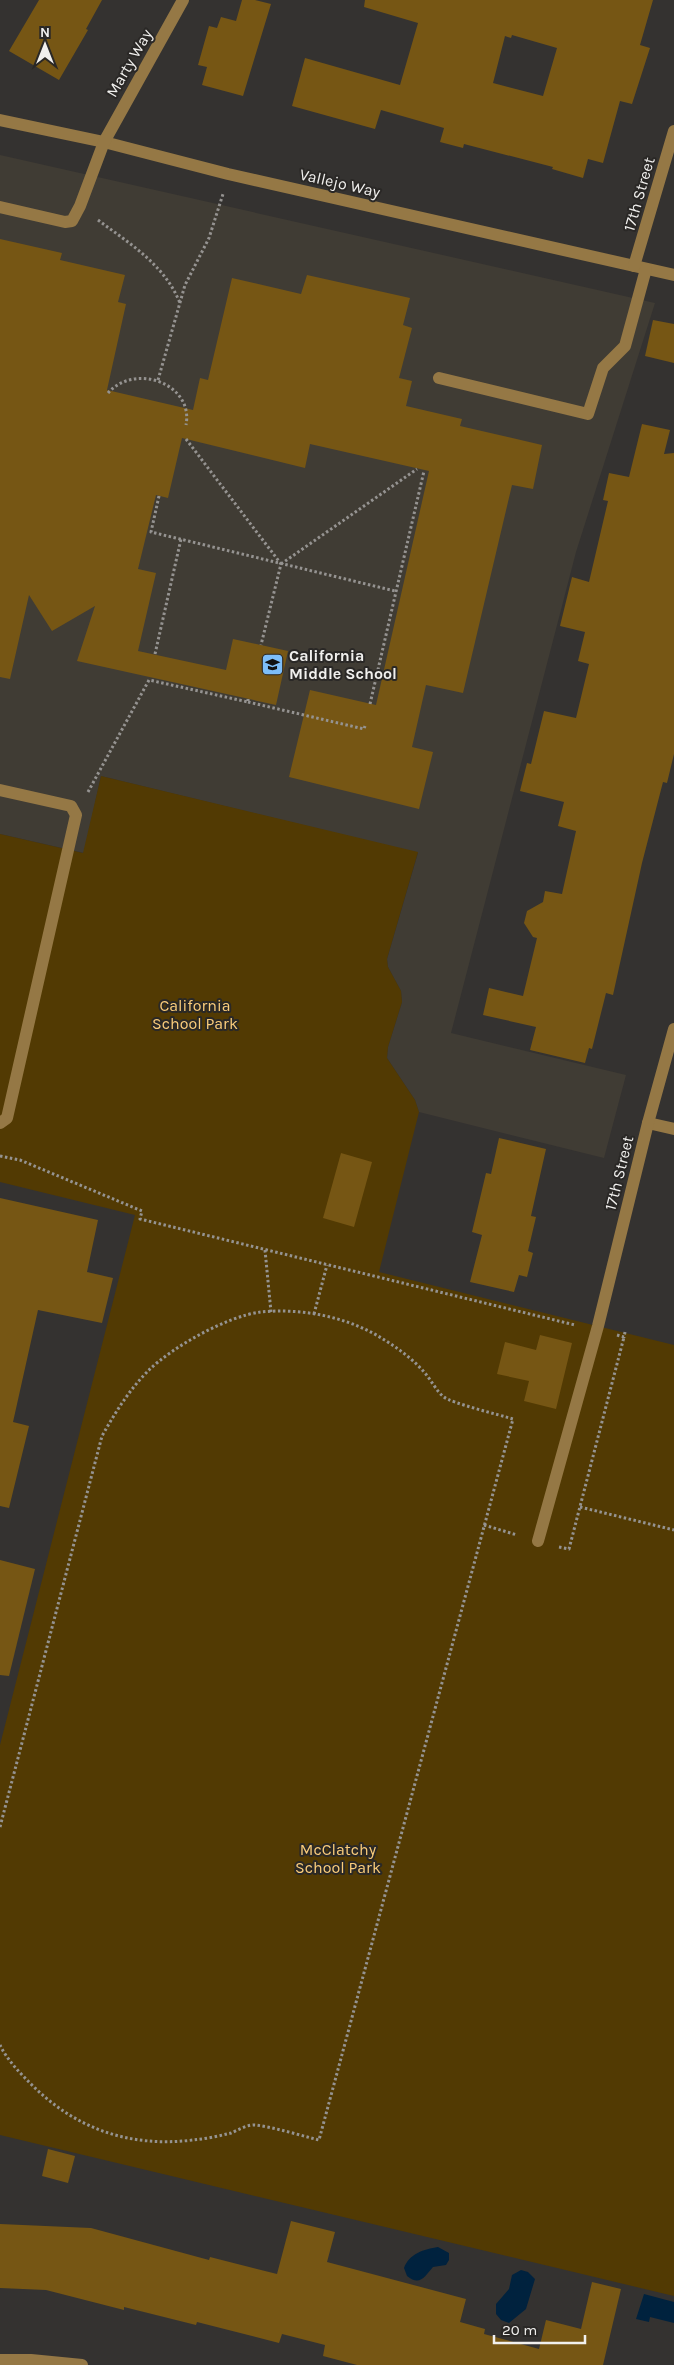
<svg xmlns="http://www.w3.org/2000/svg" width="674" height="2365" font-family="Karla,sans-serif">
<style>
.built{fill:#403c34}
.green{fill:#523a03}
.water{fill:#00223e}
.building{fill:#765614;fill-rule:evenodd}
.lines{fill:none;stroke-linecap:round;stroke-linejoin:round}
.path{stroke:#959391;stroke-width:3;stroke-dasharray:2.5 2.5;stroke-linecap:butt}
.minor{stroke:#957845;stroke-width:12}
.labels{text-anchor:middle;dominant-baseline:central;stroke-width:4;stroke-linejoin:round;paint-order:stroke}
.street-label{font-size:16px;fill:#f1f0ee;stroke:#2a2826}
.poi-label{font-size:16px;font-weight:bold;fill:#f1f0ee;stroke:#2a2826;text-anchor:start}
.park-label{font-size:16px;fill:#fbcd7b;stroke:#2a2826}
</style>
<rect width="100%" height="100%" fill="#343230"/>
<path class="built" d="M 0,155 L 655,303 L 576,552 L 451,1033 L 626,1075 L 604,1158 L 419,1112 L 415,1100 L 387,1058 L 388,1047 L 402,1002 L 401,991 L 388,967 L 387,959 L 418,853 L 101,776 L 84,853 L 0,834 Z"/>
<path class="green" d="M 101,776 L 418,852 L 387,959 L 388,967 L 401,991 L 402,1002 L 388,1047 L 387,1058 L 415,1100 L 419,1112 L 379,1272 L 674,1345 L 674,2296 L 0,2135 L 0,1745 L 135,1215 L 0,1182 L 0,834 L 83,853 Z"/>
<g class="water">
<path d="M 438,2247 L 449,2253 L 449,2260 L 446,2265 L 433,2267 C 425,2276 420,2287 407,2276 L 404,2268 C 409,2254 424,2249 438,2247 Z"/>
<path d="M 521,2270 L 528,2272 L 535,2279 L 526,2309 L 509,2323 L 501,2320 L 496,2314 L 496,2304 L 509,2289 L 512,2275 Z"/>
<path d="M 644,2294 L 674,2302 L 674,2323 L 650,2317 L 649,2322 L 636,2319 Z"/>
</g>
<g class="building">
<path d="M 39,0 L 102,0 L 86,29 L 88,30 L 59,80 L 9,51 Z"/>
<path d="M 242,0 L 255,0 L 271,4 L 243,96 L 202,85 L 207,67 L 198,65 L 209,26 L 217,28 L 221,17 L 236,21 Z"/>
<path d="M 365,0 L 653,0 L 640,45 L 650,48 L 632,104 L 620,101 L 603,163 L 588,159 L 583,178 L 552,169 L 553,167 L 464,144 L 463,148 L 440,142 L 444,128 L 381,110 L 375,129 L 292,106 L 305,58 L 400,85 L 418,23 L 364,7 ZM 512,35 L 557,48 L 543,96 L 493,83 L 505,36 L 511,38 Z"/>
<path d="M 0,239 L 62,253 L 60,260 L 125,275 L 118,302 L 126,304 L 107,390 L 193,410 L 200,378 L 208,380 L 232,278 L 301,294 L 307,275 L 410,298 L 403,325 L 412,328 L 399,378 L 412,381 L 406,406 L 462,419 L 460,426 L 542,445 L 533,489 L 512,485 L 463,693 L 426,685 L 412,747 L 433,752 L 419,809 L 289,777 L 310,690 L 376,705 L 429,471 L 310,444 L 305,468 L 182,438 L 168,498 L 156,495 L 138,569 L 156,573 L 138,651 L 226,670 L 233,639 L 288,651 L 276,705 L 77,661 L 95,606 L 52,631 L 29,595 L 10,679 L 0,677 Z"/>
<path d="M 653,320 L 674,324 L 674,363 L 645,356 Z"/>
<path d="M 642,424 L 670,430 L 664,454 L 674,453 L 674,754 L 667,783 L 663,782 L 642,863 L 613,995 L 606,993 L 592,1049 L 589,1048 L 585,1063 L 530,1050 L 536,1027 L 483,1015 L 489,988 L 523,996 L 537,938 L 533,937 L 524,923 L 527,911 L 543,902 L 545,891 L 562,894 L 576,831 L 558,826 L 564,802 L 520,791 L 527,763 L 531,764 L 544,711 L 576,718 L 589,664 L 578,661 L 585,632 L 560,626 L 572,577 L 589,582 L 608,501 L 603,500 L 609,473 L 629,477 Z"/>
<path d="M 499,1138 L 546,1149 L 531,1216 L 536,1217 L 528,1251 L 533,1253 L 527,1277 L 519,1275 L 514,1292 L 470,1282 L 482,1235 L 472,1232 L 486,1173 L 491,1174 Z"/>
<path d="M 341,1153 L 372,1162 L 354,1227 L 323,1218 Z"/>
<path d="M 0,1198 L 98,1220 L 87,1272 L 113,1278 L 102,1323 L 38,1310 L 13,1422 L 29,1426 L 9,1508 L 0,1506 Z"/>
<path d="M 540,1335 L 572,1343 L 556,1409 L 524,1401 L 529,1381 L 497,1374 L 505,1342 L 536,1350 Z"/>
<path d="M 0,1560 L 35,1569 L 9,1676 L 0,1675 Z"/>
<path d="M 48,2149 L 75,2156 L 68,2183 L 42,2176 Z"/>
<path d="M 291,2221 L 335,2232 L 327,2262 L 466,2299 L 460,2322 L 485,2329 L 484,2334 L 539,2349 L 546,2320 L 581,2329 L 592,2282 L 621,2289 L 603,2365 L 357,2365 L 323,2356 L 325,2345 L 282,2334 L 279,2343 L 197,2322 L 196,2325 L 124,2307 L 124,2310 L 46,2290 L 0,2288 L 0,2224 L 91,2228 L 209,2260 L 210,2257 L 277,2274 Z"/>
</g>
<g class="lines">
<g class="path">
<path d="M 98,220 C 130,244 164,264 180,303"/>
<path d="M 158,380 L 185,285 L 209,238 L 223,194"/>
<path d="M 108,393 C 135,362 194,384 186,425"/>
<path d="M 186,439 L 281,564 L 261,645"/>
<path d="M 159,496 L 151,532 L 395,591"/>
<path d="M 281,564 L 417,469"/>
<path d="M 155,654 L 181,539"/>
<path d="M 248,702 L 364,729 L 365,726"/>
<path d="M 370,704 L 424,471"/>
<path d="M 88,792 L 149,680 L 248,702 L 248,699"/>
<path d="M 0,1156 L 20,1160 L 142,1211 L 140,1219 L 575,1325"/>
<path d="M 265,1250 L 271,1312"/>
<path d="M 314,1314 L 327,1265"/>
<path d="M 617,1335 L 624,1337 L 625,1332"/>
<path d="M 580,1507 L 674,1530"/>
<path d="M 484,1525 L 517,1535"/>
<path d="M 559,1547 L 569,1549 L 624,1337"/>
<path d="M 0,1827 L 102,1436 C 115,1413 129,1390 148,1371 C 172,1347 227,1316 261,1312 C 299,1308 344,1316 378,1336 C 395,1346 412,1358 425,1373 C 431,1380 437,1392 444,1397 C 451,1403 500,1415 513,1419 L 319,2140 C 299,2135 277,2128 256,2125 C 248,2124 238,2130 231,2133 C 219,2136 205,2139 193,2140 C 128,2148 73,2128 28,2081 C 18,2071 6,2058 0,2045"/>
</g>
<g class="minor">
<path d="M 0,120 L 104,142 L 228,174 L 674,275"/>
<path d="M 0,207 L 65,222 L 72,221 L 80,206 L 104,142 L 183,0"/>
<path d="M 634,266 L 674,131"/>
<path d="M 439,378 L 588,414 L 603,368 L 625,346 L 646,269"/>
<path d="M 0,790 L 71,806 L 76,815 L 7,1118 L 0,1123"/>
<path d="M 648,1123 L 674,1129"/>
<path d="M 538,1541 L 598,1326 L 648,1123 L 674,1029"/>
<path d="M 0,2360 L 31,2360 L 82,2365"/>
</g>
</g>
<defs>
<symbol id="school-square" viewBox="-11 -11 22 22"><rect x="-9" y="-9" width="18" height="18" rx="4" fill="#7dbef9" stroke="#2a2826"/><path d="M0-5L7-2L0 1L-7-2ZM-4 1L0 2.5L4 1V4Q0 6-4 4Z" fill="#111"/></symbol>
</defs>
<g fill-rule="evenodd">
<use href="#school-square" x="260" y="652" width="25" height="25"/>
</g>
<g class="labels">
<g class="street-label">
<text transform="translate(129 63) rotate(-60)">Marty Way</text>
<text transform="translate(340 183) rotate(13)">Vallejo Way</text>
<text transform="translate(639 194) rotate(-74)">17th Street</text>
<text transform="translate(619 1173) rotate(-76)">17th Street</text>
</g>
<g class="poi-label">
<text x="289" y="655">California<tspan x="289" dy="18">Middle School</tspan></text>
</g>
<g class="park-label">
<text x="195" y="1005">California<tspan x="195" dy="18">School Park</tspan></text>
<text x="338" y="1849">McClatchy<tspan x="338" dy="18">School Park</tspan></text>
</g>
</g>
<g transform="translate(45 45)" stroke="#2a2826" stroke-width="4" paint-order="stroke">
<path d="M0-4L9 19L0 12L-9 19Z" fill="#f1f0ee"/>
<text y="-8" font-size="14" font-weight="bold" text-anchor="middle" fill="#f1f0ee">N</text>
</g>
<path d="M494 2335v8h91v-8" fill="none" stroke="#f1f0ee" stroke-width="2.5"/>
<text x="502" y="2335" font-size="15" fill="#f1f0ee" stroke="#2a2826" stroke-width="4" paint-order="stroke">20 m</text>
</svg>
